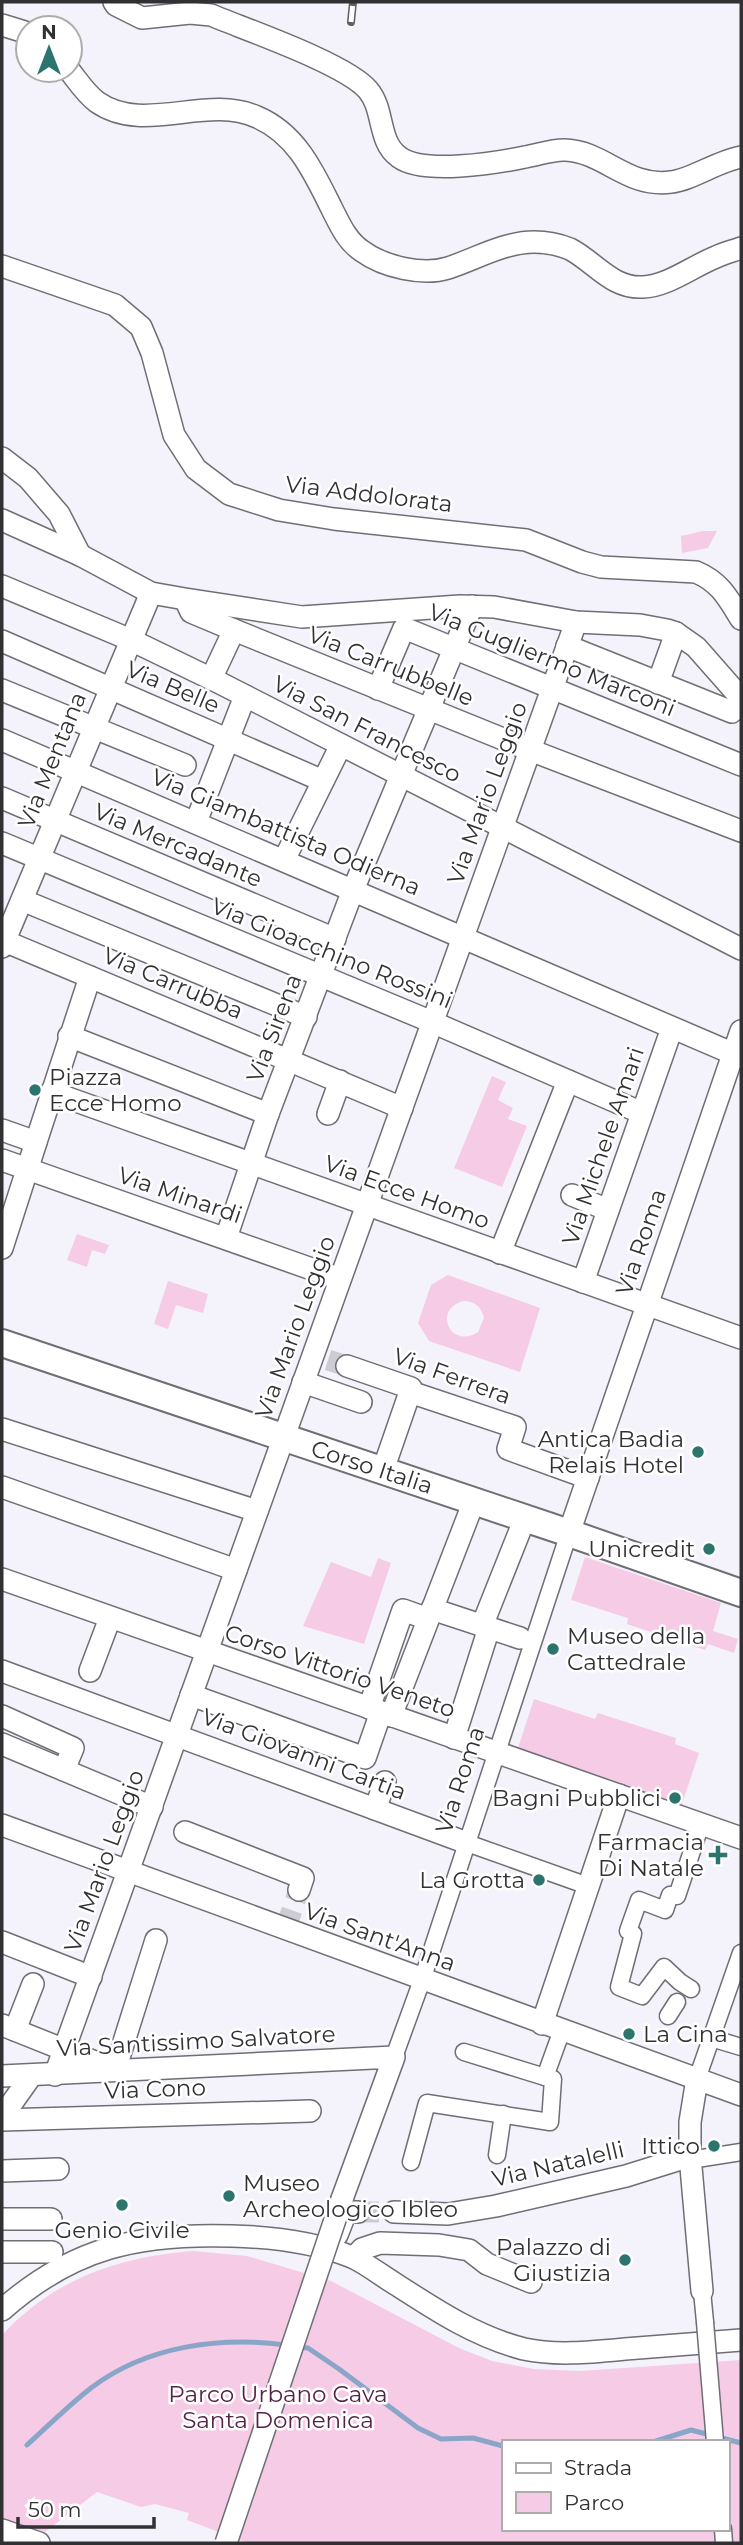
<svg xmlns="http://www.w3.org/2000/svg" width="743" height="2545" font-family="Montserrat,sans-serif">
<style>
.green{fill:#f6cbe6;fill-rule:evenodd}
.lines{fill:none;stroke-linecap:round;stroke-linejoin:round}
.stream{stroke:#89a6c9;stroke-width:5}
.minor-tunnel{stroke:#cdccd3;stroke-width:21;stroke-dasharray:21 10;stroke-linecap:butt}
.pedestrian-casing{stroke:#6f6e75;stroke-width:19}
.minor-casing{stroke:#6f6e75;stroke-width:24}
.tertiary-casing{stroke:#6f6e75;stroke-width:30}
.pedestrian{stroke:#fff;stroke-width:16}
.minor{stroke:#fff;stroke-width:21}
.tertiary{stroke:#fff;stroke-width:26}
.rail-casing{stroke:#5f5e63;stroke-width:8}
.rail{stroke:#fff;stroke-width:5;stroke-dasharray:16;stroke-linecap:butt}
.pedestrian-bridge-casing{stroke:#6f6e75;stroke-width:19;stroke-linecap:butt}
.minor-bridge-casing{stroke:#6f6e75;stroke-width:24;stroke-linecap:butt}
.pedestrian-bridge{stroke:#fff;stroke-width:16}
.minor-bridge{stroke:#fff;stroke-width:21}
.poi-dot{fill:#2c746e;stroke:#fff;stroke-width:2.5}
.labels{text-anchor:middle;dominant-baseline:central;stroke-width:5;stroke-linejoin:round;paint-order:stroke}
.street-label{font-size:23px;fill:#313033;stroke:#fff}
.poi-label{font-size:23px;fill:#313033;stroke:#fff;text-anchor:end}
.park-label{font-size:23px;fill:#552246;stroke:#fff}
</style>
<rect width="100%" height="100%" fill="#f4f3fb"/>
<g class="green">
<path d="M 703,531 L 717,531 L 708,548 L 682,553 L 681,536 Z"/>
<path d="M 492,1076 L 506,1082 L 498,1100 L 513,1108 L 508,1119 L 527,1126 L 502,1187 L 454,1168 Z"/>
<path d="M 77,1234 L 109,1245 L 105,1254 L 92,1250 L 87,1267 L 67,1260 Z"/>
<path d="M 448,1275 L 540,1308 L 520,1372 L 429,1341 L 418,1323 L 431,1285 ZM 463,1301 C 474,1301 481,1306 484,1318 L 478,1332 C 451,1350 432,1310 463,1301 Z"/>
<path d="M 168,1281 L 208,1294 L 203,1313 L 176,1305 L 168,1329 L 154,1324 Z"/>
<path d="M 585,1557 L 721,1603 L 713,1631 L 738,1639 L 734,1653 L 708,1644 L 705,1650 L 627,1624 L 628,1618 L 571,1600 Z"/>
<path d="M 378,1558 L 391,1563 L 364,1644 L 303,1626 L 331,1562 L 371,1577 Z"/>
<path d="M 534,1699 L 595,1719 L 598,1713 L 676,1738 L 675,1744 L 699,1753 L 681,1807 L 518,1748 Z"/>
<path d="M 193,2251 L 247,2256 L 331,2281 L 459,2348 L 492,2361 L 534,2369 L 580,2371 L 741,2360 L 741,2543 L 248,2543 L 187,2520 L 189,2513 L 155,2504 L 141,2507 L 97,2492 L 45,2532 L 2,2518 L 2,2335 C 54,2279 118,2257 193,2251 ZM 503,2442 L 727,2442 L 727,2529 L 503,2529 Z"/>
</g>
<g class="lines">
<g class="stream">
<path d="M 296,2347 L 308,2348 L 339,2369 L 418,2428 L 441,2439 L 473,2438 L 503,2446"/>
<path d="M 653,2442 L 691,2430 L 741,2443"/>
<path d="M 27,2445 C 48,2426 69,2405 91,2388 C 146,2346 220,2336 286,2345"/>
</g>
<g class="minor-tunnel">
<path d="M 328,1360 L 347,1366"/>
<path d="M 285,1930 L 299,1890"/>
<path d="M 358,2212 L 394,2212"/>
</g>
<defs>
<g id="pedestrian">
<path d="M 467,1843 L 588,1886"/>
<path d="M 691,1989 L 680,1982 L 664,1967 L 642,1996 L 619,1987 L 633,1934 L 628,1931 L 639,1900 L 665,1910 L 670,1895 L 677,1896 L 701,1824"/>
<path d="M 668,2016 L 677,2002"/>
<path d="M 711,2038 L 741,2047"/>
<path d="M 464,2052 L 545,2077"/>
<path d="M 394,2057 L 422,1980 L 569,1533"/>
<path d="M 697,2079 L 741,1953"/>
<path d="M 497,2155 L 503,2114"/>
<path d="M 690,2160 L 741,2152"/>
<path d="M 411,2162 L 427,2103 L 550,2122 L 553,2079 L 545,2077 L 562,2030"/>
<path d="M 702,2291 L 705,2322"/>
<path d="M 723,2529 L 724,2543"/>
</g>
<g id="minor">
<path d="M 114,2 L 116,5 L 142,18 L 190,13 L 211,15 C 247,30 346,64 368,90 C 385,110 377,141 399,157 C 423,175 496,163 525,157 C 538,155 553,149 566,150 C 605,152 627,188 671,182 C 691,180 718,161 741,157"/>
<path d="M 2,25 L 28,33"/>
<path d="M 69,70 C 77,80 86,94 97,102 C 144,135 206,94 257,117 C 297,134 314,173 332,209 C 340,225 347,241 362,251 C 384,267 423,276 448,268 C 476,259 504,242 534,242 C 547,242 558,244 570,249 C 595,262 612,289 643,287 C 668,286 693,266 716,257 C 724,253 733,251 741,248"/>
<path d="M 2,266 L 115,305 L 141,327 L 152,353 L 174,435 L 196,469 L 229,494 L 279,510 L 334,519 L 526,540 L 582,562 L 601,567 L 696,572 C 720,582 728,598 741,619"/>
<path d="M 2,458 L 28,478 L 59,514 L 80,555"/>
<path d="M 2,520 L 80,555 L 151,593 L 185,599 L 302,617 L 460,606 L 494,607 L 576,622 L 640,625 L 667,630 L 676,633 L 696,647 L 741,698"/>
<path d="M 2,586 L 131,640 L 220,683 L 741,949"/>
<path d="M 186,601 L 191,612 L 234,630 L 530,750 L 741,831"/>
<path d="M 2,641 L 323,781"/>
<path d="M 567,646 L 732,712"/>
<path d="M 211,679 L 234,630"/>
<path d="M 658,683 L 676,633"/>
<path d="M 378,689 L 404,628 L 741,765"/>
<path d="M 2,690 L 185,765"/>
<path d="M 2,740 L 741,1057"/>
<path d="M 2,798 L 335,939"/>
<path d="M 196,822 L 245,696"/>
<path d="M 2,843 L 432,1022 L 642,1113"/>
<path d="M 284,860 L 341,745"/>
<path d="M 22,900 L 306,1017"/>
<path d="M 2,940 L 402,1108"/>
<path d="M 2,947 L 151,593"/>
<path d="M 69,1036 L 268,1114"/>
<path d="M 51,1092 L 741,1338"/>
<path d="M 328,1114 L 340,1081"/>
<path d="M 2,1130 L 36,1142 L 2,1248"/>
<path d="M 36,1142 L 90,977"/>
<path d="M 2,1160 L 340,1279"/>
<path d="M 572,1195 L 608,1210"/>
<path d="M 226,1238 L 268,1114 L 353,890 L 472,606"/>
<path d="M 500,1253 L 568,1081"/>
<path d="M 583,1282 L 672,1028"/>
<path d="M 347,1366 L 411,1388 L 410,1392 L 515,1427 L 508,1449 L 588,1478"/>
<path d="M 303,1382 L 361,1402"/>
<path d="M 2,1429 L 257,1511"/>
<path d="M 383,1470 L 410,1392"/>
<path d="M 2,1487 L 236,1570"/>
<path d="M 569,1533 L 741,1031"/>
<path d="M 2,1579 L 741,1838"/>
<path d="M 432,1609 L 520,1638"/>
<path d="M 482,1626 L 525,1518"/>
<path d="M 2,1671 L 467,1843"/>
<path d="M 90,1671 L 110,1618"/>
<path d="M 191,1695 L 365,1758 L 381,1712"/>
<path d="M 369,1708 L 403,1610 L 428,1619"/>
<path d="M 2,1716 L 73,1748 L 64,1770"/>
<path d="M 391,1716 L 474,1501"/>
<path d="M 454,1738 L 489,1628"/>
<path d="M 2,1744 L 152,1807"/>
<path d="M 375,1809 L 385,1782"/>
<path d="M 2,1825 L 741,2095"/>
<path d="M 185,1832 L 303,1878 L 299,1890"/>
<path d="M 2,1942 L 91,1977"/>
<path d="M 542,2024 L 619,1795"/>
<path d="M 2,2025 L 115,2070 L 156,1940"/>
<path d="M 15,2030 L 33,1984"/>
<path d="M 55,2075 L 576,622"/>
<path d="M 2,2076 L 394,2057 L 342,2199"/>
<path d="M 697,2079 L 690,2122 L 690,2156 L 702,2291"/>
<path d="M 2,2117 L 31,2076"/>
<path d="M 2,2120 L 310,2111"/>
<path d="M 2,2171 L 58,2169"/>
<path d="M 394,2212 L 448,2214 L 496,2206 L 626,2176 L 690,2156"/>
<path d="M 2,2219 L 51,2219"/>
<path d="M 337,2235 L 346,2212 L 358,2212"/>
<path d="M 2,2252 L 52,2252"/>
<path d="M 354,2258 L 362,2249 L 380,2243 L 439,2245 L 469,2250 L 487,2264 L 531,2282"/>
<path d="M 2,2310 C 73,2247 140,2233 232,2236 C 273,2237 314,2242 352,2257 C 367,2264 382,2276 397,2285 C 437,2311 477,2337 524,2349 C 556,2356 593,2352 625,2349 C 664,2346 702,2343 741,2340"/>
<path d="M 2,2530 L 39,2543"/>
</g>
<path id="tertiary" d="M 2,1343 L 569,1533 L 741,1593"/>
</defs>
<use href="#pedestrian" class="pedestrian-casing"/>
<use href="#minor" class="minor-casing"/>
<use href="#tertiary" class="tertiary-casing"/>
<use href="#pedestrian" class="pedestrian"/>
<use href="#minor" class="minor"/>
<use href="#tertiary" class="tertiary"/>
<defs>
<path id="rail" d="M 351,22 L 353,2"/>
</defs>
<use href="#rail" class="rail-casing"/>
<use href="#rail" class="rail"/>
<defs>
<path id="pedestrian-bridge" d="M 705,2322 L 715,2442"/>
<path id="minor-bridge" d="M 226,2543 L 342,2199"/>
</defs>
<use href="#pedestrian-bridge" class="pedestrian-bridge-casing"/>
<use href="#minor-bridge" class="minor-bridge-casing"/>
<use href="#pedestrian-bridge" class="pedestrian-bridge"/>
<use href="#minor-bridge" class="minor-bridge"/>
</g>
<g class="poi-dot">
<circle cx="35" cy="1090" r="7"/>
<circle cx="698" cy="1452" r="7"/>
<circle cx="709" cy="1549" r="7"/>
<circle cx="553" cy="1649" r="7"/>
<circle cx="675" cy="1798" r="7"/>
<path d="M714.5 1844.5h7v7h7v7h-7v7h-7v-7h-7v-7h7z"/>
<circle cx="539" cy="1880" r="7"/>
<circle cx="629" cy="2034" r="7"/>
<circle cx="714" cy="2146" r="7"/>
<circle cx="229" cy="2196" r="7"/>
<circle cx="122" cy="2205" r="7"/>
<circle cx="625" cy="2260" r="7"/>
</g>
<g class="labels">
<g class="street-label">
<text transform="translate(369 494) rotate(7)">Via Addolorata</text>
<text transform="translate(552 660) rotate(22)">Via Gugliermo Marconi</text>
<text transform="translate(391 666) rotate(22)">Via Carrubbelle</text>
<text transform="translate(173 687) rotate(23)">Via Belle</text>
<text transform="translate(367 729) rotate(27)">Via San Francesco</text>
<text transform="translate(52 760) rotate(-68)">Via Mentana</text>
<text transform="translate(487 793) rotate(-70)">Via Mario Leggio</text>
<text transform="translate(286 832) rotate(23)">Via Giambattista Odierna</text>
<text transform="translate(178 845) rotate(23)">Via Mercadante</text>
<text transform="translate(332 953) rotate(22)">Via Gioacchino Rossini</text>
<text transform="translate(173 983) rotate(23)">Via Carrubba</text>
<text transform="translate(274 1028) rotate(-69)">Via Sirena</text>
<text transform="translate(603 1146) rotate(-71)">Via Michele Amari</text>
<text transform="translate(407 1192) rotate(20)">Via Ecce Homo</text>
<text transform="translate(180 1195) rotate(19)">Via Minardi</text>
<text transform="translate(641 1242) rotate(-71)">Via Roma</text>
<text transform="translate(295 1327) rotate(-70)">Via Mario Leggio</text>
<text transform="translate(452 1376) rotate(20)">Via Ferrera</text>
<text transform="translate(372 1467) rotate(18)">Corso Italia</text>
<text transform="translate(340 1671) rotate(19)">Corso Vittorio Veneto</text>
<text transform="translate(304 1754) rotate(21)">Via Giovanni Cartia</text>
<text transform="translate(460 1780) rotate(-72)">Via Roma</text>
<text transform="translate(104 1861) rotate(-70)">Via Mario Leggio</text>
<text transform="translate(380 1937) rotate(20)">Via Sant'Anna</text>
<text transform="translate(196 2041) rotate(-3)">Via Santissimo Salvatore</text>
<text transform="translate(155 2089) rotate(-2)">Via Cono</text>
<text transform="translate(558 2164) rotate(-13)">Via Natalelli</text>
</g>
<g class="poi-label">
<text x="49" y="1077" text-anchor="start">Piazza<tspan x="49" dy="26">Ecce Homo</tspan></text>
<text x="684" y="1439">Antica Badia<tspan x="684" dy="26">Relais Hotel</tspan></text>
<text x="695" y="1549">Unicredit</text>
<text x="567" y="1636" text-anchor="start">Museo della<tspan x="567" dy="26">Cattedrale</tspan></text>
<text x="661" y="1798">Bagni Pubblici</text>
<text x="704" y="1842">Farmacia<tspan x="704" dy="26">Di Natale</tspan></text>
<text x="525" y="1880">La Grotta</text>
<text x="643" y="2034" text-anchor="start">La Cina</text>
<text x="700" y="2146">Ittico</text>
<text x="243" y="2183" text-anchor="start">Museo<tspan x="243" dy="26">Archeologico Ibleo</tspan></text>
<text x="122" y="2230" text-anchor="middle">Genio Civile</text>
<text x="611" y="2247">Palazzo di<tspan x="611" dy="26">Giustizia</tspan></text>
</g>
<g class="park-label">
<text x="278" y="2394">Parco Urbano Cava<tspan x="278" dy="26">Santa Domenica</tspan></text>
</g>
</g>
<rect width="743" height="2545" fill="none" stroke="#313033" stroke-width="7"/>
<rect x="502" y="2440" width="228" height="91" fill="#ffffff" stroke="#adacad" stroke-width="2"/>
<rect x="516" y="2463" width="35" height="10" fill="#ffffff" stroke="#adacad" stroke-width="2"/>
<text x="564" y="2475" font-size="21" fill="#313033">Strada</text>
<rect x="516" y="2492" width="35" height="21" fill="#f6cbe6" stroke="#adacad" stroke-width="2"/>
<text x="564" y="2510" font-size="21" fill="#313033">Parco</text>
<g transform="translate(49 49)"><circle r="33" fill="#ffffff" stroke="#adacad" stroke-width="2"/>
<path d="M0-5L12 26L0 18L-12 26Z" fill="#2c746e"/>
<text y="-10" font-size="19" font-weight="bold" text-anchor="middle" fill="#313033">N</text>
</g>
<path d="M18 2517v10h136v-10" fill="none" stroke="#313033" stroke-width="3.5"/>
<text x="28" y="2517" font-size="21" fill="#313033" stroke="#ffffff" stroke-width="5" paint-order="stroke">50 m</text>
</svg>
